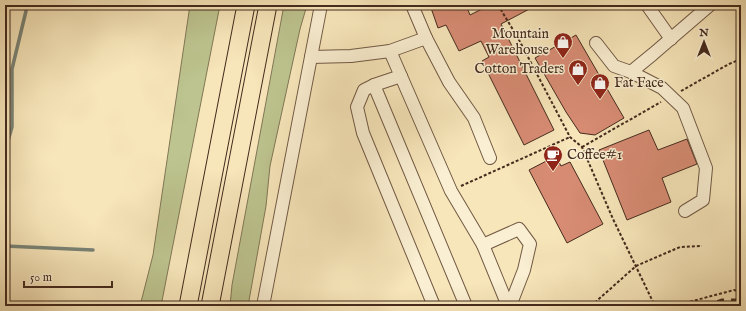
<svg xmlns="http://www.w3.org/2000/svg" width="746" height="311" font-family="'IM FELL English',serif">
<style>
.green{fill:#bdc48f;stroke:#807756}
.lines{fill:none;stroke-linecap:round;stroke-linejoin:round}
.stream{stroke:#798376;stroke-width:3.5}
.building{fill:#d88c74;stroke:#442a1d}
.minor-casing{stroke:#715944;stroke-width:14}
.highway-casing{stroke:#442a1d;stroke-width:19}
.path{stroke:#442a1d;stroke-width:2;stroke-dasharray:3 2;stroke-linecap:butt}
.minor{stroke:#faefd2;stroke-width:12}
.highway{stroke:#f7e6ba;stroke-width:17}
.rail{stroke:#442a1d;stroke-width:3;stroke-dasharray:7 7;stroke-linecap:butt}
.labels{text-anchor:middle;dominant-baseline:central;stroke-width:3;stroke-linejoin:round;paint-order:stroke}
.poi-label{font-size:14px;fill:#442a1d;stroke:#faefd2;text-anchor:end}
</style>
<rect width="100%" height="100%" fill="#f7e6ba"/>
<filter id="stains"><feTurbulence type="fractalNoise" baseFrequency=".005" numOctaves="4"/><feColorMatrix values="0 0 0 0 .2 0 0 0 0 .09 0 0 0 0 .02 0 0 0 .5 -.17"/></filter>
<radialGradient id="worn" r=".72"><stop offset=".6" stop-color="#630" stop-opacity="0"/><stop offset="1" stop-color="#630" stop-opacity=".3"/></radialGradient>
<g class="green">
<path d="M 190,5 L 220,5 L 161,306 L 140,306 L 153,255 Z"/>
<path d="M 284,5 L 307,5 L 300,29 L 270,166 L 266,206 L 248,306 L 230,306 L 232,285 Z"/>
</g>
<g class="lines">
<g class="stream">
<path d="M 5,151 L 12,127 L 12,69 L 26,11"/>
<path d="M 5,246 L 93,250"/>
</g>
</g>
<g class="building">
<path d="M 430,5 L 466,5 L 470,15 L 490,5 L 537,5 L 501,24 L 554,130 L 524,145 L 482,61 L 489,57 L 481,41 L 459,51 L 446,25 L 438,28 Z"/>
<path d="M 576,35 L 624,118 L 595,135 L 580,133 L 566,112 L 535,58 Z"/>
<path d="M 649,130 L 658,150 L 687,139 L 697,164 L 662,178 L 671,202 L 627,220 L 599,150 Z"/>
<path d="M 556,156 L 561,166 L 570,162 L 603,224 L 567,243 L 529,170 Z"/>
</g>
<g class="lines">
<defs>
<g id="minor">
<path d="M 412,5 L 426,38 L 449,82 L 474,118 L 490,158"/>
<path d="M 647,5 L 671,39"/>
<path d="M 596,43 L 614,66 L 631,72 L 662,88 L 683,108 L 706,168 L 703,200 L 685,211"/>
<path d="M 390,51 L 451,191 L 483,245 L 508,306"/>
<path d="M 311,57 L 351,56 L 390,51 L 426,38"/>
<path d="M 631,72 L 653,54 L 710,5"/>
<path d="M 401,76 L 374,85 L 466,306"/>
<path d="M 374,85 L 364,90 L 357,107 L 363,133 L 434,306"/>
<path d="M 483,245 L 519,229 L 530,244 L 524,270 L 510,306"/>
<path d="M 263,306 L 321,5"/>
</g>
<g id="highway">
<path d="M 188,306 L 246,5"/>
<path d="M 210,306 L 268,5"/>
</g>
</defs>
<use href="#minor" class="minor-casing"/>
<use href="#highway" class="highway-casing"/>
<g class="path">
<path d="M 498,5 L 518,38 L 570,137 L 582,147 L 613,219 L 655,306"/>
<path d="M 681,91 L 729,64 L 741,59"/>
<path d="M 582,147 L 661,102"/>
<path d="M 461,186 L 570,137"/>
<path d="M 591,306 L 636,266 L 680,247 L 702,246"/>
<path d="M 681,306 L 689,302 L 734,290 L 741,292"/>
</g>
<use href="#minor" class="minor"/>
<use href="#highway" class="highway"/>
<path class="rail" d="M 704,306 L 722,300 L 741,300"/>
</g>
<defs>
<symbol id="shop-pin" viewBox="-11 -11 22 30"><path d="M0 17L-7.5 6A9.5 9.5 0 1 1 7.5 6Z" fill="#8f2418" stroke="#faefd2"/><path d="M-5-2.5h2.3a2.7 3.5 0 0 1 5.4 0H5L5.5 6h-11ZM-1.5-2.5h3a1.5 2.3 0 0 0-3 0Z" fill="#fff"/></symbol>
<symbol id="cafe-pin" viewBox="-11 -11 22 30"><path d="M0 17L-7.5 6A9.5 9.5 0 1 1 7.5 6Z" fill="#8f2418" stroke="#faefd2"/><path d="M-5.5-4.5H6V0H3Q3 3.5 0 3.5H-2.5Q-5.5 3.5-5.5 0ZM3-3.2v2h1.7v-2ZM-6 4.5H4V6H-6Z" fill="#fff"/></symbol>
</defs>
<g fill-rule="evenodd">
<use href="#shop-pin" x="552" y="31" width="22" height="30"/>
<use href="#shop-pin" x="567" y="58" width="22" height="30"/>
<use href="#shop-pin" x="589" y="72" width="22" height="30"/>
<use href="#cafe-pin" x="542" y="144" width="22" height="30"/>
</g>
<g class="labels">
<g class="poi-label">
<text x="549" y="34">Mountain<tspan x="549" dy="16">Warehouse</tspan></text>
<text x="564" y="69">Cotton Traders</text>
<text x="614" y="83" text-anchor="start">Fat Face</text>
<text x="567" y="155" text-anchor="start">Coffee#1</text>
</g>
</g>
<rect width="746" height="311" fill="none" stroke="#f7e6ba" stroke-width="20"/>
<rect x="6" y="6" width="734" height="299" fill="none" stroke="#442a1d" stroke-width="2"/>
<rect x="10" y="10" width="726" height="291" fill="none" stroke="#442a1d"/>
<g transform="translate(704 42)" stroke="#faefd2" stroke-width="3" paint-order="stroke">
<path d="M0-3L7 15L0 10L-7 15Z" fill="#442a1d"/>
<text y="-6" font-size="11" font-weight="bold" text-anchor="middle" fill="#442a1d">N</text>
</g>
<path d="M24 281v6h88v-6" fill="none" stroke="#442a1d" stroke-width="2"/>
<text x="30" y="281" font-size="12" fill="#442a1d" stroke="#faefd2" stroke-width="3" paint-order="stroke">50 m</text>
<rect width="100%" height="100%" filter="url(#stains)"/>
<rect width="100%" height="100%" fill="url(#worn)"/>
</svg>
